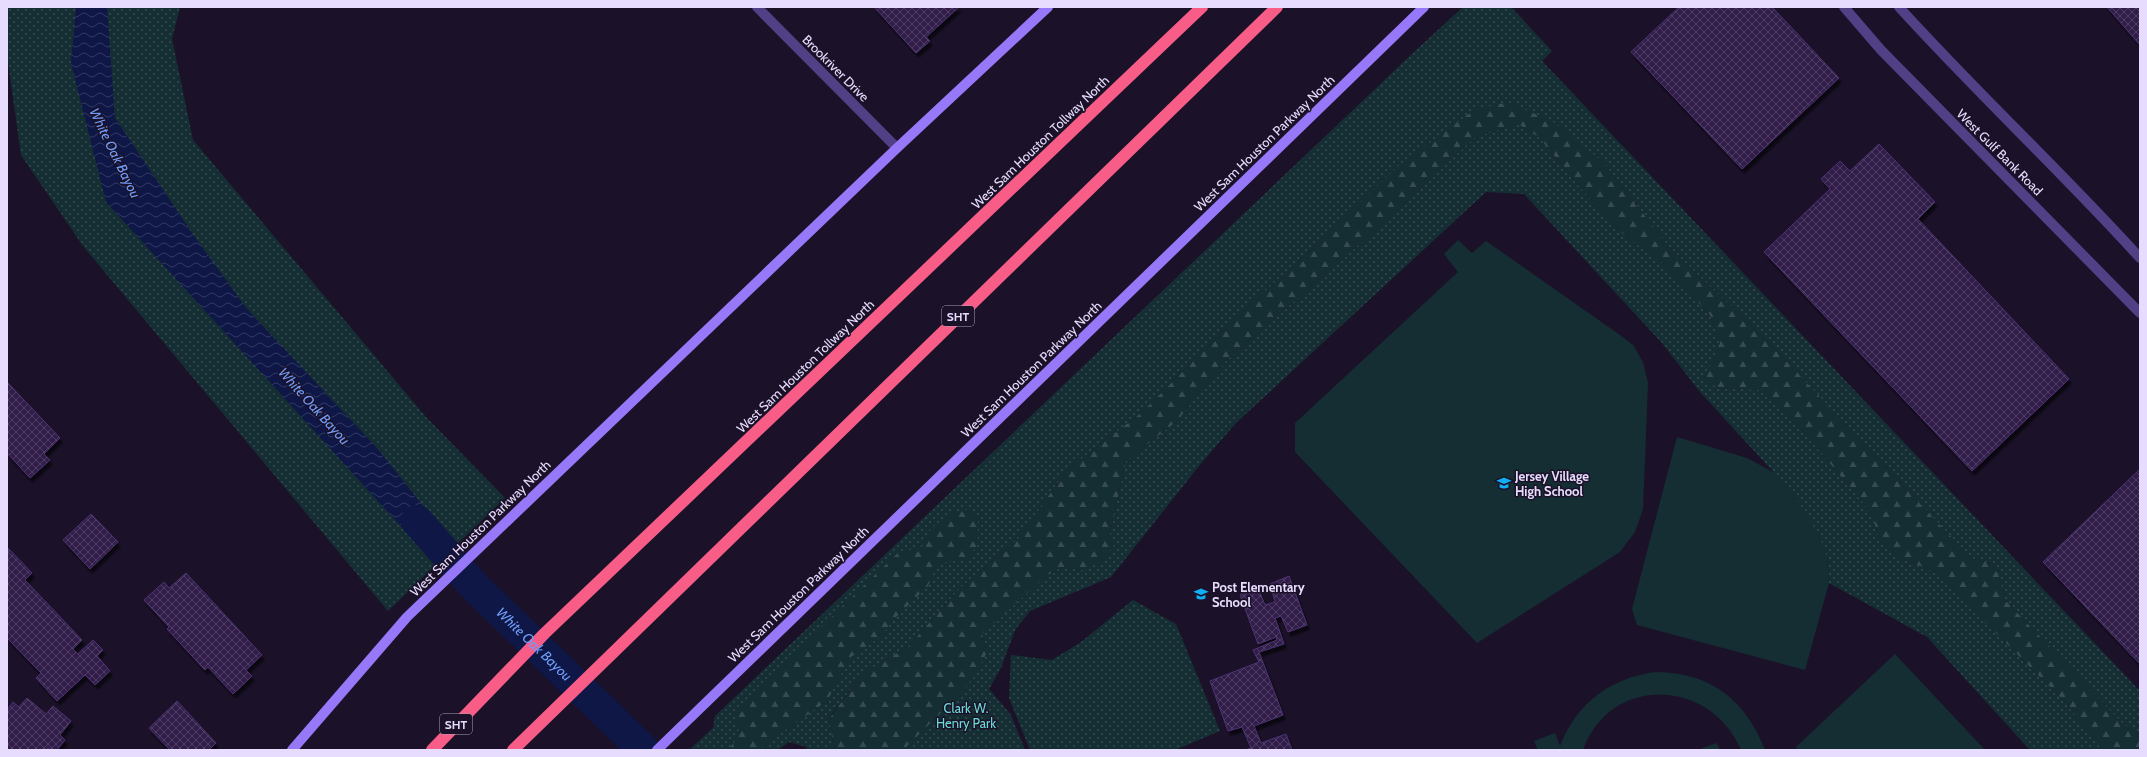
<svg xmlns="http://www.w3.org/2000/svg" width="2147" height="757" font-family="Cabin,sans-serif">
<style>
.grass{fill:url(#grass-dots)}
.forest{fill:url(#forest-firs)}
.garden{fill:#152e33}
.water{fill:url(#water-waves)}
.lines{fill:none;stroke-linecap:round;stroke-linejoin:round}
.river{stroke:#0e1746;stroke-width:32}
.building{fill:url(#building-cross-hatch);stroke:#4d3274;filter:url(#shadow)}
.tertiary{stroke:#514086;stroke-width:10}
.secondary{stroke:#9678f8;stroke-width:10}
.motorway{stroke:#f75d87;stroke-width:12}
.labels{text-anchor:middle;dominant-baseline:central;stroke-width:3;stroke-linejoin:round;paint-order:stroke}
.shield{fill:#1b1229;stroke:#aa9fbd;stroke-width:1}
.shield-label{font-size:12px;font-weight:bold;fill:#e7dcfd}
.street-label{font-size:13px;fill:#e7dcfd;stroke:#1b1229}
.poi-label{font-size:13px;font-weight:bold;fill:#e7dcfd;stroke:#1b1229;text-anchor:start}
.park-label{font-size:13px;fill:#6adbd6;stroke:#1b1229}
.water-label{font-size:14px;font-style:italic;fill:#6f9cf8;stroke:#1b1229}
</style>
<defs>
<pattern id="grass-dots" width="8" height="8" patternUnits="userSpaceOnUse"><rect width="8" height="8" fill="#152e33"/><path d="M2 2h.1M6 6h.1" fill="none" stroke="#374c51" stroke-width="1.8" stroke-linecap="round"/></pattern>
<pattern id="forest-firs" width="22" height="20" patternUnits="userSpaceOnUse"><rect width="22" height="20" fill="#152e33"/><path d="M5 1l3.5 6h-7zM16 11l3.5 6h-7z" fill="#374c51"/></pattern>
<pattern id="water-waves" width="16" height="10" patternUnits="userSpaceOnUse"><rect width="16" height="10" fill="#0e1746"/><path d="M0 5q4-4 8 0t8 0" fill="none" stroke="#313862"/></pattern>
<pattern id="building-cross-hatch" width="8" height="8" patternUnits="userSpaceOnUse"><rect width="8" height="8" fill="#301f49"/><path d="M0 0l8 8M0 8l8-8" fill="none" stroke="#4e3f64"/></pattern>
<filter id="shadow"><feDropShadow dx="2.5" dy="4.5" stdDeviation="1" flood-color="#0009"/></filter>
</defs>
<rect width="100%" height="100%" fill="#1b1229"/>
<g class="grass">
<path d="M 8,7 L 180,7 L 172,39 L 193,140 L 426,417 L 505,498 L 388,611 L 83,246 L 21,155 L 7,55 Z"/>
<path d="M 1463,7 L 1511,7 L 1552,51 L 1542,61 L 2140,691 L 2140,736 L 2123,724 L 2005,600 L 1996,565 L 1971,558 L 1774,348 L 1669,247 L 1603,162 L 1508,102 L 1320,242 L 1253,302 L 1141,413 L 1066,471 L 1018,539 L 960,588 L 908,647 L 862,674 L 829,718 L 834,750 L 807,750 L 806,747 L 789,742 L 778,750 L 689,750 L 713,728 L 715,716 L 1414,52 Z"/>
<path d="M 1518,124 L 1540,138 L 1576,183 L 1625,236 L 1660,260 L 1710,315 L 1720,343 L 1716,387 L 1759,390 L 1802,430 L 1871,512 L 1879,538 L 1893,555 L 1935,572 L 2065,702 L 2102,750 L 2030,750 L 1927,637 L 1829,583 L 1827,557 L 1793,493 L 1700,392 L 1662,343 L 1524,194 L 1486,192 L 1236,423 L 1203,461 L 1111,577 L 1030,611 L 1015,630 L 1001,668 L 989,689 L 1011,715 L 1025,750 L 883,750 L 987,652 L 982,634 L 1046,576 L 1062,567 L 1084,570 L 1109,537 L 1126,461 L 1177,421 L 1226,361 L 1386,221 L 1475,137 Z"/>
<path d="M 1133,600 L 1176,624 L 1220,731 L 1175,750 L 1030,750 L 1009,698 L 1011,655 L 1052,660 L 1081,642 Z"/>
</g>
<g class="forest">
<path d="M 1508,102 L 1552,121 L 1603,162 L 1669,247 L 1774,348 L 1971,558 L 1996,565 L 2005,600 L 2123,724 L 2139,735 L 2140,750 L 2102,750 L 2065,702 L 1935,572 L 1893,555 L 1879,538 L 1871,512 L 1802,430 L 1759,390 L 1716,387 L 1704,379 L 1720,343 L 1710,315 L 1660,260 L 1625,236 L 1576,183 L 1540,138 L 1518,124 L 1475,137 L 1386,221 L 1226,361 L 1177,421 L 1126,461 L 1109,537 L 1114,546 L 1102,561 L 1084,570 L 1062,567 L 1046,576 L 982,634 L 987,652 L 976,675 L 959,695 L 903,750 L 834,750 L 829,719 L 862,674 L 908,647 L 960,588 L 1018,539 L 1066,471 L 1141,413 L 1253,302 L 1320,242 L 1398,166 L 1474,110 Z"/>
<path d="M 971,509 L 978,515 L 978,545 L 966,560 L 938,563 L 928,586 L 894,619 L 882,636 L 851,657 L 827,701 L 757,750 L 732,750 L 730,748 L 739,735 L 736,713 L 757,688 L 900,551 L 921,549 L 931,528 L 954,512 Z"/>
</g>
<g class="garden">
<path d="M 1458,240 L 1472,253 L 1486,241 L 1620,335 L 1633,345 L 1643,362 L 1648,383 L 1643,509 L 1635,532 L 1620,552 L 1477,643 L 1295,452 L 1295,423 L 1458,272 L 1444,254 Z"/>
<path d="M 1677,437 L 1747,458 L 1775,473 L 1793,493 L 1819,535 L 1827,557 L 1829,583 L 1805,670 L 1637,625 L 1632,609 Z"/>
<path d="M 1895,654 L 1985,750 L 1798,750 L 1796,747 Z"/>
<path d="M 1656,672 C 1711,673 1745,699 1765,750 L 1741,750 C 1711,678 1610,674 1583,750 L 1538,750 L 1534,741 L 1555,733 L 1560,746 C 1577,703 1610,678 1656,672 Z"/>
<path d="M 1717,743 L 1720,750 L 1697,750 Z"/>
</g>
<path class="water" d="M 76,7 L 107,7 L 115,118 L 192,233 L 247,309 L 378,449 L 455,546 L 436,565 L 106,202 L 71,63 Z"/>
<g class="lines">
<path class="river" id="s1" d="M 417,521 L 476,588 L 644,750"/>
</g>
<g class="building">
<path d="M 874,7 L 959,7 L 926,37 L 930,41 L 916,53 Z"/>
<path d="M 1679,7 L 1772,7 L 1839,78 L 1742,169 L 1631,52 Z"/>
<path d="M 2107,7 L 2140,7 L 2140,45 Z"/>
<path d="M 1879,144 L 1935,202 L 1918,219 L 2069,379 L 1972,471 L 1764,252 L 1830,189 L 1821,179 L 1840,161 L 1850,171 Z"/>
<path d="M 7,382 L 60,438 L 44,454 L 50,460 L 30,478 L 7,453 Z"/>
<path d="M 2140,469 L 2140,664 L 2043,562 Z"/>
<path d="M 91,514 L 118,542 L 90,569 L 63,540 Z"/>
<path d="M 8,548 L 32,573 L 25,580 L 82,640 L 73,649 L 78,654 L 93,640 L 103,650 L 97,656 L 110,671 L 95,685 L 85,675 L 57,701 L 36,678 L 41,673 L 7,638 Z"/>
<path d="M 186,573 L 262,655 L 246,670 L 252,676 L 233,694 L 208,667 L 205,670 L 167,629 L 169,627 L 144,600 L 164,582 L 169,588 Z"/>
<path d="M 1289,576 L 1307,625 L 1288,632 L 1281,616 L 1275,618 L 1284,644 L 1259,652 L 1283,715 L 1254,726 L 1261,743 L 1286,734 L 1292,750 L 1245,750 L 1251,748 L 1242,727 L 1228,731 L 1210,681 L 1259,662 L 1253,650 L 1277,640 L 1276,637 L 1258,644 L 1240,595 L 1258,588 L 1265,605 L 1275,602 L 1270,584 Z"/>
<path d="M 27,698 L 46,714 L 53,706 L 71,721 L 60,735 L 65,740 L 57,750 L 52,750 L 48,748 L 46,750 L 7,750 L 7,710 L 13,702 L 19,707 Z"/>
<path d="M 177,701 L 216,743 L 209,750 L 170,750 L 149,728 Z"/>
</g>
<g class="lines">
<g class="tertiary">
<path d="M 757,7 L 897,148"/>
<path d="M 1844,7 L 1881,50 L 2140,313"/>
<path d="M 1899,7 C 1977,93 2062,172 2140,258"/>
</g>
<g class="secondary">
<path d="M 292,750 L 407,617 L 897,148 L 1048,7"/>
<path d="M 657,750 L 1424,7"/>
</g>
<g class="motorway">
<path d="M 432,750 L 545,633 L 1202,7"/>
<path d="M 513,750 L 1277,7"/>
</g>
</g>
<defs>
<symbol id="school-bare" viewBox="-9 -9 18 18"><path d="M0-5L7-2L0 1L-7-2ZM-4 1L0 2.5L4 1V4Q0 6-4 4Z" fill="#12aef3" stroke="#1b1229" stroke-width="2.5" paint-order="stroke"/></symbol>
</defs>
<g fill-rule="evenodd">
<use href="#school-bare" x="1494" y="473" width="20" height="20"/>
<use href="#school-bare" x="1191" y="584" width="20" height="20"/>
</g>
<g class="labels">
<g class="shield">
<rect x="942" y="306" width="32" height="20" rx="3"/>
<rect x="440" y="714" width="32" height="20" rx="3"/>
</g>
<g class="shield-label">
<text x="958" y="316">SHT</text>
<text x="456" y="724">SHT</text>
</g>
<g class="street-label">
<text transform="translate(836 68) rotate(45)">Brookriver Drive</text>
<text transform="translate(1040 142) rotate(-44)">West Sam Houston Tollway North</text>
<text transform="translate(1264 143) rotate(-44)">West Sam Houston Parkway North</text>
<text transform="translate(2000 152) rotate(45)">West Gulf Bank Road</text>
<text transform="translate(805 366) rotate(-44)">West Sam Houston Tollway North</text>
<text transform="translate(1031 369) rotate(-44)">West Sam Houston Parkway North</text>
<text transform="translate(480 528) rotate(-44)">West Sam Houston Parkway North</text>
<text transform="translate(798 594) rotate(-44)">West Sam Houston Parkway North</text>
</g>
<g class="poi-label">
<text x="1515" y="476">Jersey Village<tspan x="1515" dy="15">High School</tspan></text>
<text x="1212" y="587">Post Elementary<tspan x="1212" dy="15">School</tspan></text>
</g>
<g class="park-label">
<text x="966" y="708">Clark W.<tspan x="966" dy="15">Henry Park</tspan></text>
</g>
<g class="water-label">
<text transform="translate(115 153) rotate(64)">White Oak Bayou</text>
<text transform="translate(314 406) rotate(48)">White Oak Bayou</text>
<text stroke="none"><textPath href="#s1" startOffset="170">White Oak Bayou</textPath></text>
</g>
</g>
<rect width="2147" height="757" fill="none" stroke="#e7dcfd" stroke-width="16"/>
</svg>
